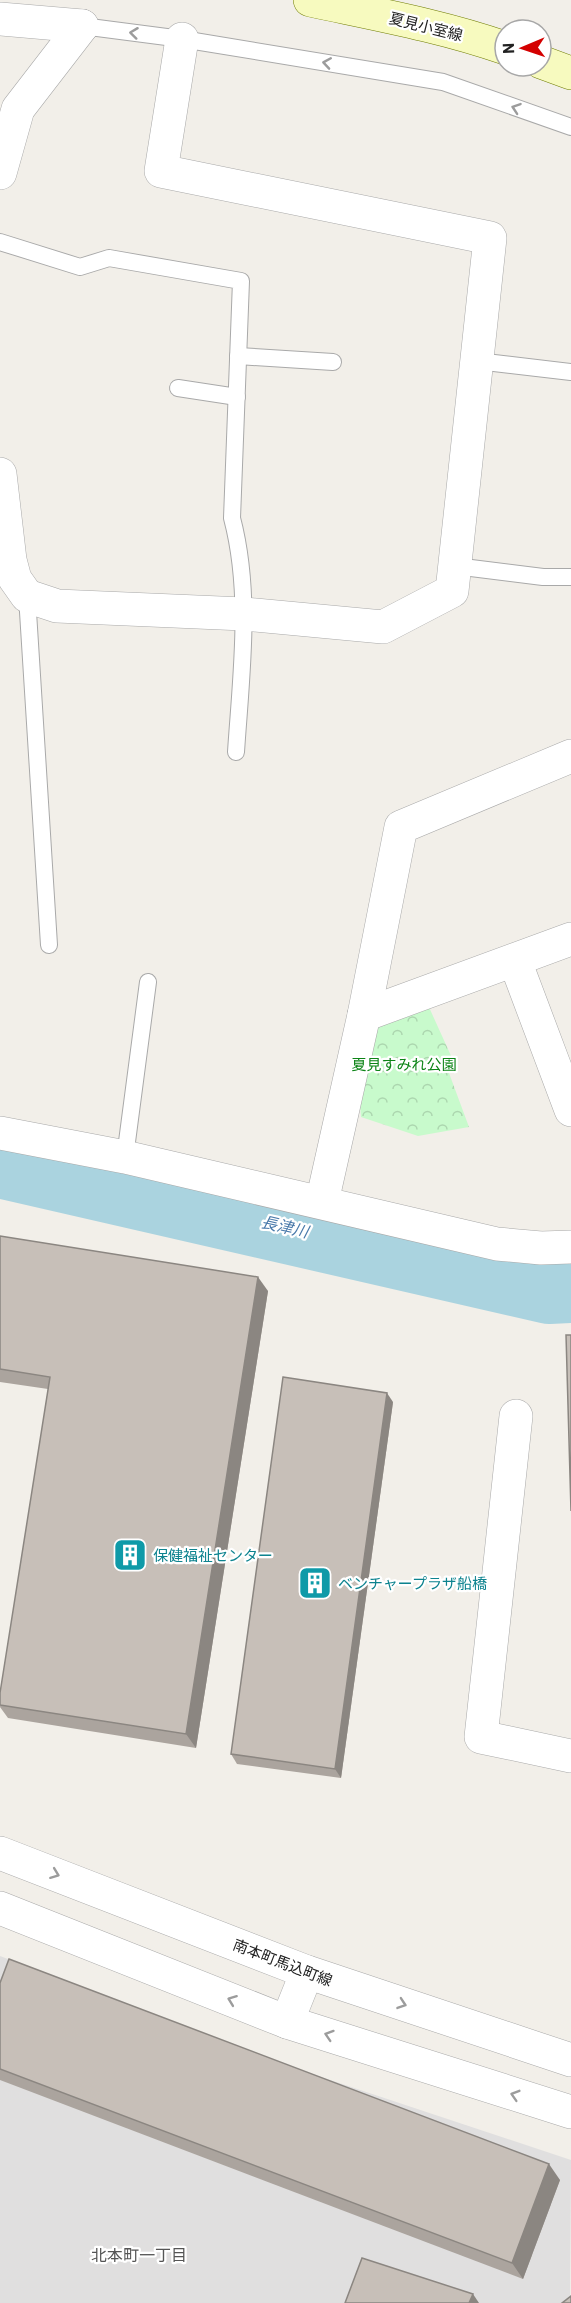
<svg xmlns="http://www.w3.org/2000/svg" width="571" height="2303" font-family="Barlow,'Noto Sans JP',sans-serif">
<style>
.residential{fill:#e0dfdf}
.park{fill:url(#park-crowns)}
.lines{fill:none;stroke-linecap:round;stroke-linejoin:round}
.river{stroke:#aad3df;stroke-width:74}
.service-casing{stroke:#a9a9a9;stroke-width:18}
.minor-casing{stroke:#a9a9a9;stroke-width:34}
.tertiary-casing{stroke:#a9a9a9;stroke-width:34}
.secondary-casing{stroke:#707d05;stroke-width:34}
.service{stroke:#fff;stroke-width:16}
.minor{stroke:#fff;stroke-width:33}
.tertiary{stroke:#fff;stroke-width:33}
.secondary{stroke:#f7fabf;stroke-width:33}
.wall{fill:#aba49e}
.shaded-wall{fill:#8b8681}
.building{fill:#c7bfb8;stroke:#8b8681;stroke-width:1.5}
.oneway{stroke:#9c9c9c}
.labels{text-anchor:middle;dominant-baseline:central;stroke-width:4.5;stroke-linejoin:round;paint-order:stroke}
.street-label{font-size:15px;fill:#222;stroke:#fff}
.park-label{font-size:15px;fill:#0c8416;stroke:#fff}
.culture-label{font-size:15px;fill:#0d838f;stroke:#fff;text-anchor:start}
.water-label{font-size:16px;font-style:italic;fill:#4a7aab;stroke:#fff}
.neighbourhood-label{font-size:16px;fill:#555;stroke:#fff}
</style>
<defs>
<pattern id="park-crowns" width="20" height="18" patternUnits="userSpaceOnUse" patternTransform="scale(1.5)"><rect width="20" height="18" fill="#c8facc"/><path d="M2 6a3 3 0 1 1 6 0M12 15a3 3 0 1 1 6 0" fill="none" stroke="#acd6af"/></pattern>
</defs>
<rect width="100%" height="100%" fill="#f2efe9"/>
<path class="residential" d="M 0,1956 L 297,2069 L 571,2160 L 570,2303 L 0,2303 Z"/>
<path class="park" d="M 428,1005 L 457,1069 L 449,1073 L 469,1127 L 418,1136 L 361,1117 L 357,1062 L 366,1024 Z"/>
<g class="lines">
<path class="river" d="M 0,1161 L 549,1287 L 571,1286"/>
<defs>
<g id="service">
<path d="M 82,26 L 182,39 L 443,82 L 571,127"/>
<path d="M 0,242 L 80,267 L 109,258 L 241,281 L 232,518 C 252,594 241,675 236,752"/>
<path d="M 238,356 L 333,362"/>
<path d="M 477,361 L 571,372"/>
<path d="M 178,388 L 237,397"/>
<path d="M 455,566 L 543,577 L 571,577"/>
<path d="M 27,596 L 49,945"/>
<path d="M 125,1157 L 148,982"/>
</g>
<g id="minor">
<path d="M 0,19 L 82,26"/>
<path d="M 0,173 L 18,109 L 82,26"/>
<path d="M 0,474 L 10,560 L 15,579 L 27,596 L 57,606 L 244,614 L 383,627 L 452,591 L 490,238 L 161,171 L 182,39"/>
<path d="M 515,961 L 571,1110"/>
<path d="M 364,1015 L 571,939"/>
<path d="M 0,1133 L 125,1157 L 497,1244 L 541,1248 L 571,1247"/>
<path d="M 322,1202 L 364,1015 L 401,827 L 571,756"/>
<path d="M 516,1416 L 481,1737 L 571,1756"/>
</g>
<g id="tertiary">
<path d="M 0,1853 L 307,1972 L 571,2060"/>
<path d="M 0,1908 L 287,2022 L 571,2112"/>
<path d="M 287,2022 L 307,1972"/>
</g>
<g id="secondary">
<path d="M 310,0 C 375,14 442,26 505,48"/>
<path d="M 541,62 L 571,73"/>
</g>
</defs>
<use href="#service" class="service-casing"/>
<use href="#minor" class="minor-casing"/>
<use href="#tertiary" class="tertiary-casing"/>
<use href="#secondary" class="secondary-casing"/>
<use href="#service" class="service"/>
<use href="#minor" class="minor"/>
<use href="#tertiary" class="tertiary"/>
<use href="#secondary" class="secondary"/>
</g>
<g class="wall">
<path d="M 0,1236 L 268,1291 L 196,1748 L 8,1718 L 0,1707 L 48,1389 L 0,1382 Z"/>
<path d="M 393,1402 L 341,1778 L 237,1764 L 231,1754 Z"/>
<path d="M 0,1983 L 560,2180 L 523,2279 L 0,2080 Z"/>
</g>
<g class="shaded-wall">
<path d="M 258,1277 L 268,1291 L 196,1748 L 186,1734 Z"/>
<path d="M 387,1393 L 393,1402 L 341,1778 L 335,1769 Z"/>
<path d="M 549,2164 L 560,2180 L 523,2279 L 512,2263 Z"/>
<path d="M 473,2294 L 479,2303 L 469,2303 Z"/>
</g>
<g class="building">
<path d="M 0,1236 L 258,1277 L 186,1734 L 0,1705 L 0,1693 L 50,1377 L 0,1369 Z"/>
<path d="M 566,1335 L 571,1335 L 571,1511 Z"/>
<path d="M 283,1377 L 387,1393 L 335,1769 L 231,1754 Z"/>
<path d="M 9,1959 L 549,2164 L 512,2263 L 0,2069 L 0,1983 Z"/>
<path d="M 362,2258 L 473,2294 L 469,2303 L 345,2303 Z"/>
<path d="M 571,2296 L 571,2303 L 562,2303 Z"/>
</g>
<defs><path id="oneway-chevron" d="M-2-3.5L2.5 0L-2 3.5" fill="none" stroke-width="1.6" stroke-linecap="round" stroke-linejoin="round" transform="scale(1.5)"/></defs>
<g class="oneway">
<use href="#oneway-chevron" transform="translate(134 33) rotate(-173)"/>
<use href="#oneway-chevron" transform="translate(327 63) rotate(-171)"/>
<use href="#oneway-chevron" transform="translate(516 108) rotate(-161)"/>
<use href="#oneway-chevron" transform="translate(55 1874) rotate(21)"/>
<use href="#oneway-chevron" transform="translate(232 2000) rotate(-159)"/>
<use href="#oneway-chevron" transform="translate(402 2004) rotate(19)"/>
<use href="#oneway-chevron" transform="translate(329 2035) rotate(-162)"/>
<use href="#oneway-chevron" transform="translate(515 2095) rotate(-163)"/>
</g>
<defs>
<symbol id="building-square" viewBox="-11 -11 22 22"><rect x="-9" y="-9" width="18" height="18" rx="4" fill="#0f9aa8" stroke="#fff"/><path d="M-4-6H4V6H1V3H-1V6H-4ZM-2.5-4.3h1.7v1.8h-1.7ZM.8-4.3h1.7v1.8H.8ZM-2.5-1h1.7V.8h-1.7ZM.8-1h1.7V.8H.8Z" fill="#fff"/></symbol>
</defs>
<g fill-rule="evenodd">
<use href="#building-square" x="111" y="1536" width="38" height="38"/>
<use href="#building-square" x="296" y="1564" width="38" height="38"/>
</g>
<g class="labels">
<g class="street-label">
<text transform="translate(426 26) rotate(14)">夏見小室線</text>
<text transform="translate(283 1962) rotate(21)">南本町馬込町線</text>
</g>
<g class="park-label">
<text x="404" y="1064">夏見すみれ公園</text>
</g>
<g class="culture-label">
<text x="153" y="1555">保健福祉センター</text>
<text x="338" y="1583">ベンチャープラザ船橋</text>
</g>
<g class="water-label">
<text transform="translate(285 1226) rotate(13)">長津川</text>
</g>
<g class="neighbourhood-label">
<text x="139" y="2254">北本町一丁目</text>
</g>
</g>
<g transform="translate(523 48) rotate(268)"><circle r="28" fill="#ffffff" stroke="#a7a7a7" stroke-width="1.5"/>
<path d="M0-4.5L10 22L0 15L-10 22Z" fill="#d40000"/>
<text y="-9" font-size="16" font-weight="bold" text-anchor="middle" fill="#222222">N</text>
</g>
</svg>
